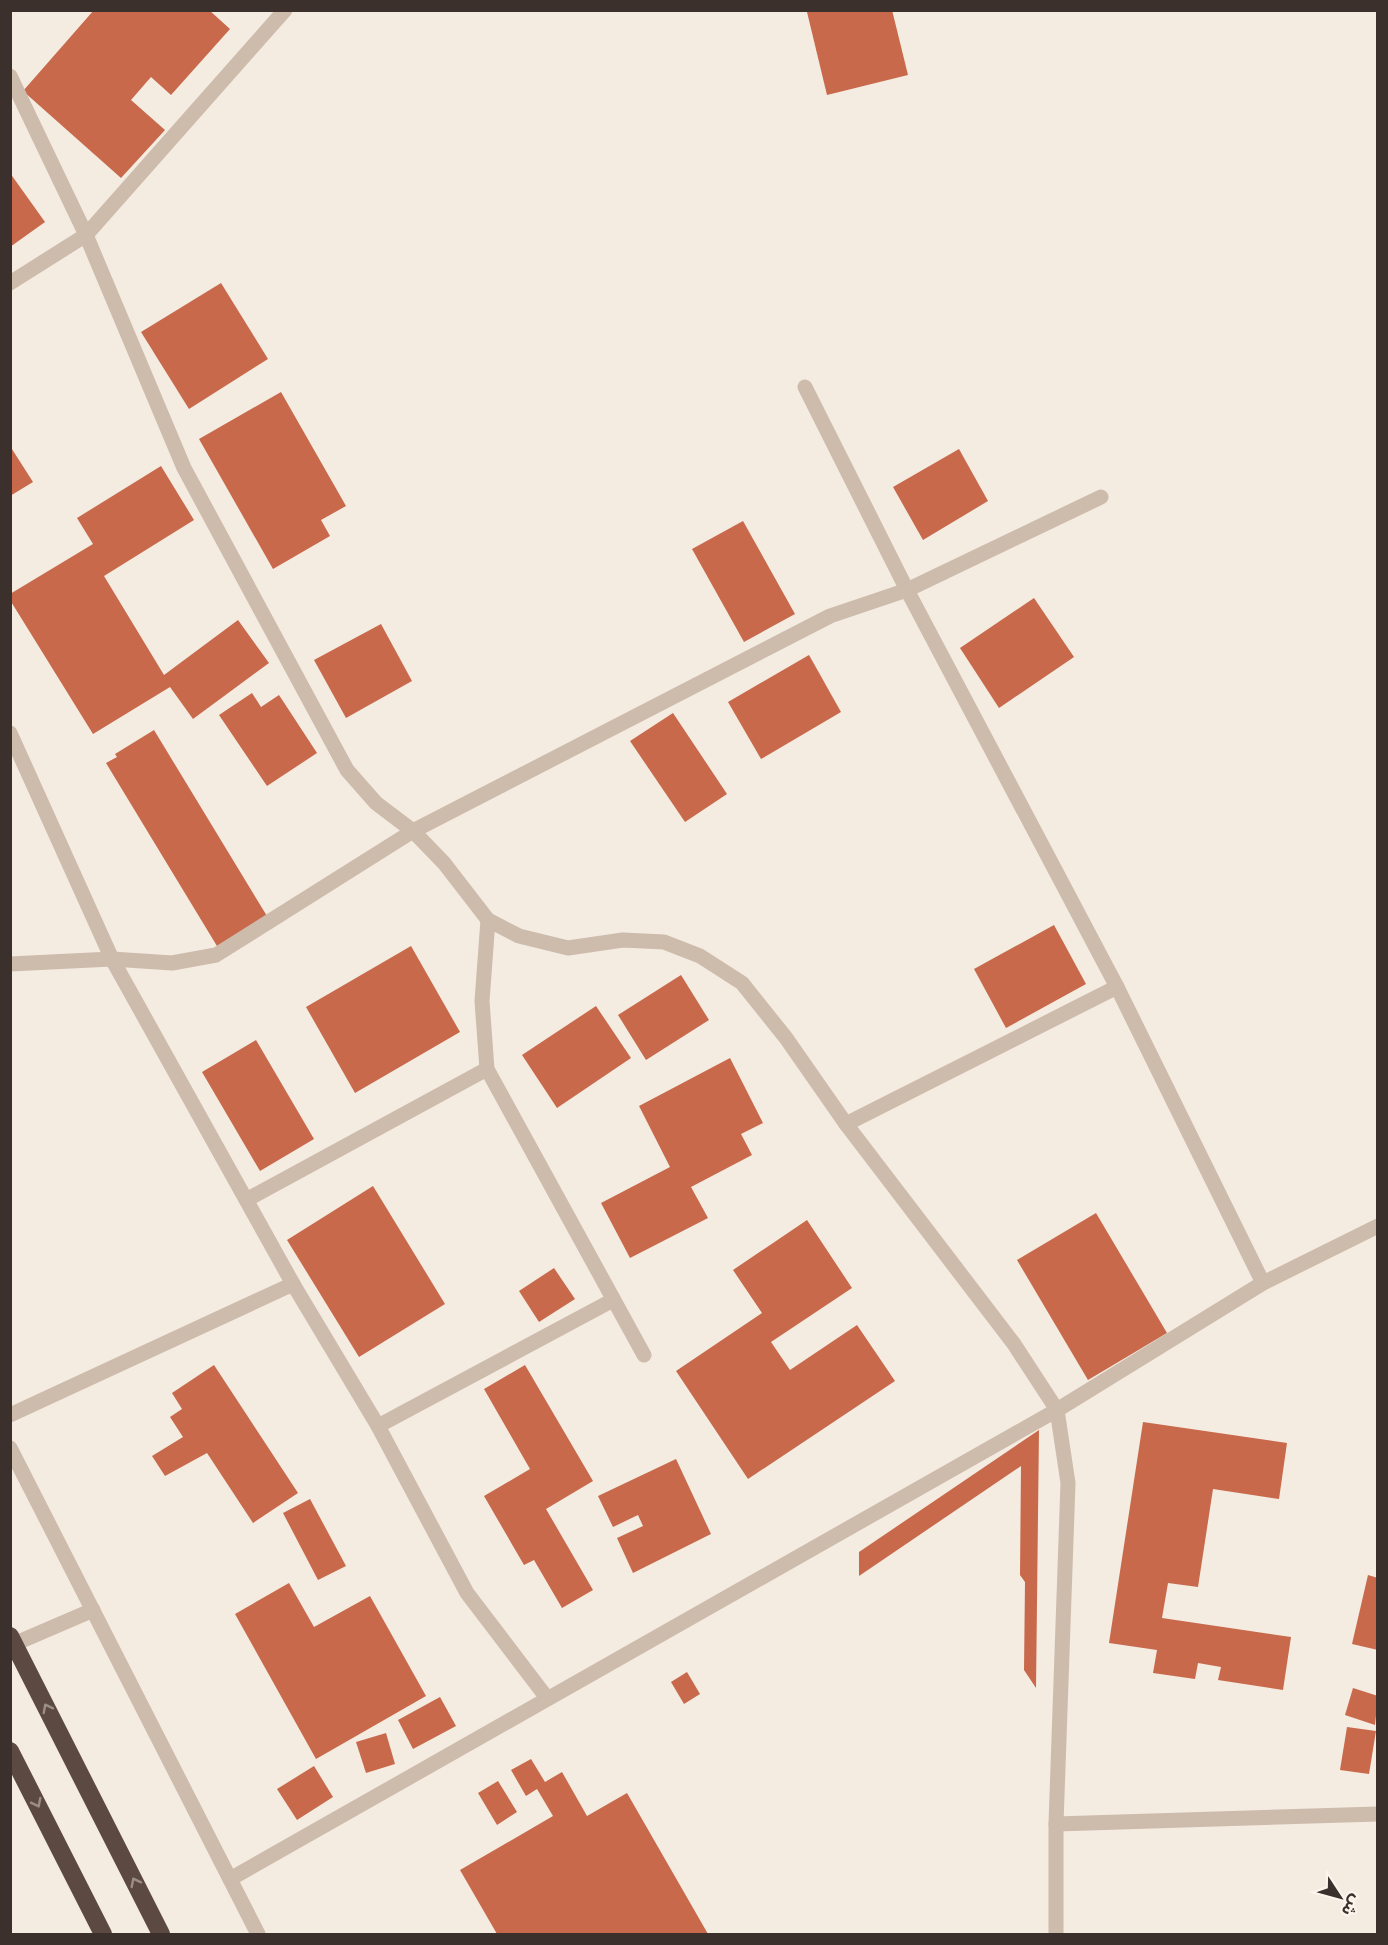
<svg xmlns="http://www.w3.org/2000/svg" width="1388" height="1945" font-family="Poppins,'Noto Sans Arabic',sans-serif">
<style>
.building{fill:#c8694b}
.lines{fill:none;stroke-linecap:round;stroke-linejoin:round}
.street{stroke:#cdbbac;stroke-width:15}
.highway{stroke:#5c4a42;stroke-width:18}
.oneway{stroke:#9c8e87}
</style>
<rect width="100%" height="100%" fill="#f4ebe1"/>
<g class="building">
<path d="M 94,10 L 209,10 L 230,29 L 171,95 L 151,77 L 131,100 L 165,130 L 121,178 L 23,91 Z"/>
<path d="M 812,10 L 892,10 L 908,75 L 827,95 L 807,12 Z"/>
<path d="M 10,173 L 45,222 L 10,247 Z"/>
<path d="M 221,283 L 268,359 L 189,409 L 141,332 Z"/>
<path d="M 281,392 L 346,506 L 321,520 L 330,536 L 273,569 L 199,439 Z"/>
<path d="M 10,446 L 33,482 L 10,496 Z"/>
<path d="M 959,449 L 988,501 L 923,540 L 893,487 Z"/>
<path d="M 161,466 L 194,520 L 104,576 L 164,675 L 238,620 L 269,663 L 193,719 L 170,687 L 93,734 L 10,600 L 10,594 L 93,544 L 77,518 Z"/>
<path d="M 743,521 L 795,614 L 744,642 L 692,549 Z"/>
<path d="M 1034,598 L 1074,657 L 999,708 L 960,648 Z"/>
<path d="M 381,624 L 412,681 L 346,718 L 314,660 Z"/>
<path d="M 809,655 L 841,712 L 761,759 L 728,702 Z"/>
<path d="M 252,693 L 261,707 L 279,695 L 317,753 L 267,786 L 219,715 Z"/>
<path d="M 673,713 L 727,794 L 685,822 L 630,741 Z"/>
<path d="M 154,730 L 270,921 L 220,951 L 106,763 L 117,757 L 115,754 Z"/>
<path d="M 1054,925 L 1086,984 L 1006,1028 L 974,969 Z"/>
<path d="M 411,946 L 460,1032 L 355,1093 L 306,1007 Z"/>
<path d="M 681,975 L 709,1020 L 646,1060 L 618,1015 Z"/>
<path d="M 596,1006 L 631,1058 L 557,1108 L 522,1055 Z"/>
<path d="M 256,1040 L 314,1139 L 260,1171 L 202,1072 Z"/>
<path d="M 730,1058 L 763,1123 L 741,1134 L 752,1155 L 691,1187 L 708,1218 L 630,1258 L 601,1203 L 670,1167 L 639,1106 Z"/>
<path d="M 373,1186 L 445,1304 L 359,1357 L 287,1240 Z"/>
<path d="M 1096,1213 L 1167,1333 L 1088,1380 L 1017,1260 Z"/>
<path d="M 807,1220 L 852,1288 L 771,1342 L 790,1370 L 857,1325 L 895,1381 L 748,1479 L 676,1371 L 762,1313 L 733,1270 Z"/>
<path d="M 554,1268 L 575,1299 L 539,1322 L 519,1291 Z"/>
<path d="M 214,1365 L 298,1493 L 253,1523 L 207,1453 L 165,1476 L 152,1456 L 183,1437 L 170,1417 L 182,1409 L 172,1393 Z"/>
<path d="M 525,1365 L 593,1481 L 546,1509 L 593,1590 L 562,1608 L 534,1560 L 524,1565 L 484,1496 L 530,1469 L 484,1389 Z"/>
<path d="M 1143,1422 L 1287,1443 L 1279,1499 L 1213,1489 L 1198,1587 L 1168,1583 L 1162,1618 L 1291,1637 L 1283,1690 L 1218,1680 L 1221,1667 L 1198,1663 L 1195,1679 L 1153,1673 L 1157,1650 L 1109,1643 Z"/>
<path d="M 1039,1430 L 1036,1688 L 1024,1670 L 1025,1582 L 1020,1575 L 1021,1466 L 859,1576 L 859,1552 Z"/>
<path d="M 676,1459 L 711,1534 L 633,1573 L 617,1538 L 643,1526 L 638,1515 L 613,1527 L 598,1496 Z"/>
<path d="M 310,1499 L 346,1566 L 318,1580 L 283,1513 Z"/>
<path d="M 1368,1575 L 1378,1578 L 1378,1650 L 1352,1644 Z"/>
<path d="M 289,1583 L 314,1627 L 370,1596 L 426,1696 L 316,1759 L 235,1614 Z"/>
<path d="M 687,1672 L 700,1694 L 684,1704 L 671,1682 Z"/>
<path d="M 1353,1688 L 1378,1696 L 1375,1725 L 1345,1715 Z"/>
<path d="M 440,1697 L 456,1726 L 413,1749 L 398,1720 Z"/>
<path d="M 1347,1727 L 1376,1731 L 1369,1774 L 1340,1770 Z"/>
<path d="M 386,1733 L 395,1764 L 366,1773 L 356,1742 Z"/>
<path d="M 531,1759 L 545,1782 L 562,1772 L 587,1816 L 627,1793 L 708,1934 L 497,1934 L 460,1870 L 553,1816 L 537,1789 L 526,1796 L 511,1770 Z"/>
<path d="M 314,1766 L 333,1797 L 297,1820 L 277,1789 Z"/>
<path d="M 498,1781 L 517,1812 L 497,1825 L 478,1793 Z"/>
</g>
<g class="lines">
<g class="street">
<path d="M 10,76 L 86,235 L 184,468 L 347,770 L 376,803 L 413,831 L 444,863 L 488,920 L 519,936 L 568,948 L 623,940 L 664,942 L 700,956 L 742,983 L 786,1038 L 846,1124 L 1014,1344 L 1057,1410 L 1068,1483 L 1056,1824 L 1056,1934"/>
<path d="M 10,283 L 86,235 L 285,10"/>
<path d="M 805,387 L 907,590 L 1117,987 L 1263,1283"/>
<path d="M 10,733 L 112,959 L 293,1284 L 378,1426 L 467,1593 L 547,1698"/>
<path d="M 488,920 L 482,1001 L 487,1069 L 644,1355"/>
<path d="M 10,964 L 112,959 L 172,963 L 216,955 L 413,831 L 830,616 L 907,590 L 1101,497"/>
<path d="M 846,1124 L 1117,987"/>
<path d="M 248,1199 L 487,1069"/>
<path d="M 10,1415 L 293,1284"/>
<path d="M 378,1426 L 613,1300"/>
<path d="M 10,1448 L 258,1934"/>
<path d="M 14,1644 L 93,1610"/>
<path d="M 1056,1824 L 1378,1814"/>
<path d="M 230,1879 L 1057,1410 L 1263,1283 L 1378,1226"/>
</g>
<g class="highway">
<path d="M 10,1636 L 161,1934"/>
<path d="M 10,1751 L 103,1934"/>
</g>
</g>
<defs><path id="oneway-chevron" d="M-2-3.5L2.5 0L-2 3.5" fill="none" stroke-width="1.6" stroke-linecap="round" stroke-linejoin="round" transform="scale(1.5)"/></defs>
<g class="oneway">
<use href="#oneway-chevron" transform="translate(47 1708) rotate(-117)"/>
<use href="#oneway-chevron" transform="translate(37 1803) rotate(63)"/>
<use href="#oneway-chevron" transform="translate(135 1882) rotate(-117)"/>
</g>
<rect width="1388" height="1945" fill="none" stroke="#3b302b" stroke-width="24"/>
<g transform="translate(1340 1897) rotate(126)" stroke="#fbf5ee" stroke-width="4.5" paint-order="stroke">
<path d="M0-4.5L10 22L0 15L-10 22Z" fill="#3b302b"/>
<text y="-9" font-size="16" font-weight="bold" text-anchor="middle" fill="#3b302b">ش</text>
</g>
</svg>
